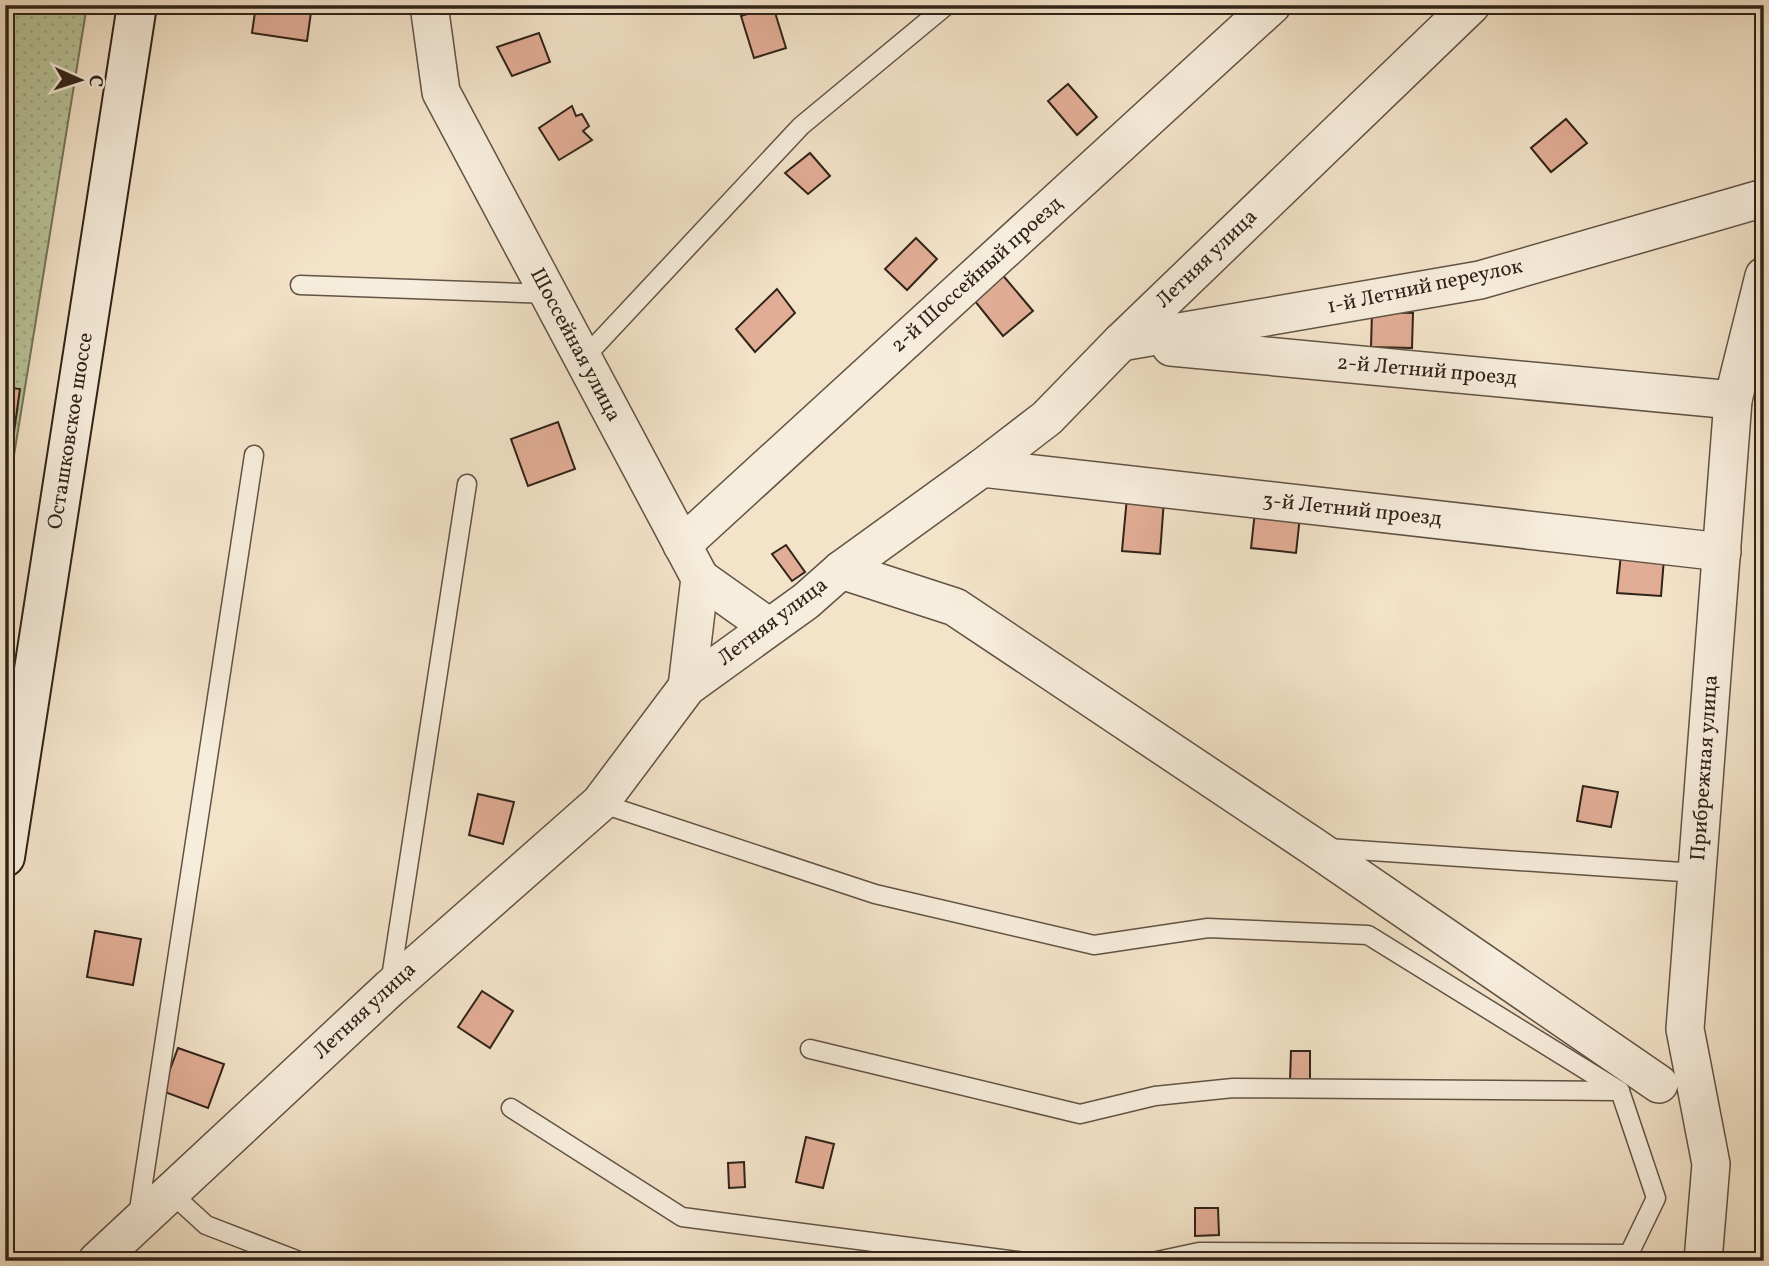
<svg xmlns="http://www.w3.org/2000/svg" width="1769" height="1266" font-family="Vollkorn,serif">
<style>
.garden{fill:url(#garden-dots);stroke:#747459;stroke-width:2}
.building{fill:#e2ad96;stroke:#302319;stroke-width:2}
.lines{fill:none;stroke-linecap:round;stroke-linejoin:round}
.lane-casing{stroke:#615345;stroke-width:21}
.street-casing{stroke:#615345;stroke-width:40}
.secondary-casing{stroke:#302319;stroke-width:42}
.lane{stroke:#f7eddc;stroke-width:18}
.street{stroke:#f7eddc;stroke-width:37}
.secondary{stroke:#f7eddc;stroke-width:38}
.labels{text-anchor:middle;dominant-baseline:central;stroke-width:7;stroke-linejoin:round;paint-order:stroke}
.street-label{font-size:21px;fill:#302319;stroke:#f7eddc}
</style>
<defs>
<pattern id="garden-dots" width="8" height="8" patternUnits="userSpaceOnUse" patternTransform="scale(1.75)"><rect width="8" height="8" fill="#b8c499"/><path d="M2 2h.1M6 6h.1" fill="none" stroke="#9ea883" stroke-width="1.8" stroke-linecap="round"/></pattern>
</defs>
<rect width="100%" height="100%" fill="#f3e3c9"/>
<filter id="stains"><feTurbulence type="fractalNoise" baseFrequency=".00286" numOctaves="4"/><feColorMatrix values="0 0 0 0 .2 0 0 0 0 .09 0 0 0 0 .02 0 0 0 .5 -.17"/></filter>
<radialGradient id="worn" r=".72"><stop offset=".6" stop-color="#630" stop-opacity="0"/><stop offset="1" stop-color="#630" stop-opacity=".3"/></radialGradient>
<path class="garden" d="M 5,5 L 87,5 L 5,511 Z"/>
<g class="building">
<path d="M 256,5 L 312,5 L 307,41 L 252,33 Z"/>
<path d="M 773,6 L 786,48 L 754,58 L 741,16 Z"/>
<path d="M 539,33 L 550,62 L 512,76 L 497,47 Z"/>
<path d="M 1068,84 L 1097,117 L 1077,135 L 1048,101 Z"/>
<path d="M 572,106 L 576,116 L 582,114 L 589,126 L 583,131 L 592,140 L 559,160 L 539,128 Z"/>
<path d="M 1566,119 L 1587,143 L 1551,172 L 1531,148 Z"/>
<path d="M 810,153 L 830,176 L 808,194 L 785,173 Z"/>
<path d="M 916,238 L 937,259 L 907,290 L 885,269 Z"/>
<path d="M 995,266 L 1033,311 L 1003,336 L 966,290 Z"/>
<path d="M 777,289 L 795,313 L 755,352 L 736,329 Z"/>
<path d="M 1372,312 L 1413,313 L 1412,348 L 1371,347 Z"/>
<path d="M 5,387 L 20,389 L 14,432 L 5,431 Z"/>
<path d="M 558,422 L 575,469 L 528,486 L 511,439 Z"/>
<path d="M 1127,497 L 1164,500 L 1160,554 L 1122,551 Z"/>
<path d="M 1255,511 L 1300,516 L 1296,553 L 1251,548 Z"/>
<path d="M 786,545 L 805,572 L 792,581 L 772,554 Z"/>
<path d="M 1621,554 L 1664,558 L 1661,596 L 1617,593 Z"/>
<path d="M 1583,786 L 1618,792 L 1611,827 L 1577,821 Z"/>
<path d="M 478,794 L 514,802 L 503,844 L 469,835 Z"/>
<path d="M 95,931 L 141,939 L 133,985 L 87,977 Z"/>
<path d="M 482,991 L 513,1011 L 490,1048 L 458,1027 Z"/>
<path d="M 178,1048 L 224,1064 L 208,1108 L 162,1091 Z"/>
<path d="M 1291,1051 L 1310,1051 L 1310,1082 L 1290,1082 Z"/>
<path d="M 806,1137 L 834,1144 L 823,1188 L 796,1182 Z"/>
<path d="M 744,1162 L 745,1187 L 729,1188 L 728,1163 Z"/>
<path d="M 1195,1208 L 1218,1208 L 1219,1235 L 1195,1236 Z"/>
</g>
<g class="lines">
<defs>
<g id="lane">
<path d="M 300,285 L 549,294"/>
<path d="M 583,359 L 801,126 L 947,5"/>
<path d="M 600,803 L 875,894 L 1094,945 L 1208,928 L 1368,935 L 1620,1091 L 1656,1198 L 1629,1254"/>
<path d="M 1327,848 L 1697,873"/>
<path d="M 390,984 L 467,484"/>
<path d="M 810,1049 L 1080,1114 L 1155,1096 L 1233,1088 L 1620,1091"/>
<path d="M 511,1108 L 682,1217 L 1018,1261"/>
<path d="M 171,1193 L 206,1225 L 299,1261"/>
<path d="M 138,1216 L 254,455"/>
<path d="M 1157,1261 L 1199,1252 L 1629,1254 L 1628,1261"/>
</g>
<g id="street">
<path d="M 429,5 L 441,92 L 700,578 L 687,687"/>
<path d="M 1121,342 L 1480,280 L 1764,198"/>
<path d="M 1171,347 L 1733,400"/>
<path d="M 982,468 L 1722,552"/>
<path d="M 682,545 L 1272,5"/>
<path d="M 841,570 L 955,607 L 1314,847 L 1659,1084"/>
<path d="M 700,578 L 769,627"/>
<path d="M 97,1261 L 390,988 L 600,803 L 687,687 L 806,601 L 841,570 L 982,468 L 1047,418 L 1121,342 L 1471,5"/>
<path d="M 1703,1261 L 1711,1164 L 1685,1029 L 1733,400 L 1764,276"/>
</g>
<path id="secondary" d="M 5,857 L 137,5"/>
</defs>
<use href="#lane" class="lane-casing"/>
<use href="#street" class="street-casing"/>
<use href="#secondary" class="secondary-casing"/>
<use href="#lane" class="lane"/>
<use href="#street" class="street"/>
<use href="#secondary" class="secondary"/>
</g>
<g class="labels">
<g class="street-label">
<text transform="translate(1207 259) rotate(-44)">Летняя улица</text>
<text transform="translate(977 275) rotate(-42)">2-й Шоссейный проезд</text>
<text transform="translate(1425 287) rotate(-12)">1-й Летний переулок</text>
<text transform="translate(575 345) rotate(62)">Шоссейная улица</text>
<text transform="translate(1427 371) rotate(5)">2-й Летний проезд</text>
<text transform="translate(71 431) rotate(-81)">Осташковское шоссе</text>
<text transform="translate(1352 510) rotate(6)">3-й Летний проезд</text>
<text transform="translate(773 622) rotate(-37)">Летняя улица</text>
<text transform="translate(1705 768) rotate(-86)">Прибрежная улица</text>
<text transform="translate(365 1011) rotate(-43)">Летняя улица</text>
</g>
</g>
<rect width="1769" height="1266" fill="none" stroke="#f3e3c9" stroke-width="28"/>
<rect x="7" y="7" width="1755" height="1252" fill="none" stroke="#302319" stroke-width="3.5"/>
<rect x="14" y="14" width="1741" height="1238" fill="none" stroke="#302319" stroke-width="2"/>
<g transform="translate(80 80) rotate(93)" stroke="#f7eddc" stroke-width="5" paint-order="stroke">
<path d="M0-5L12 26L0 18L-12 26Z" fill="#302319"/>
<text y="-10" font-size="19" font-weight="bold" text-anchor="middle" fill="#302319">С</text>
</g>
<rect width="100%" height="100%" filter="url(#stains)"/>
<rect width="100%" height="100%" fill="url(#worn)"/>
</svg>
